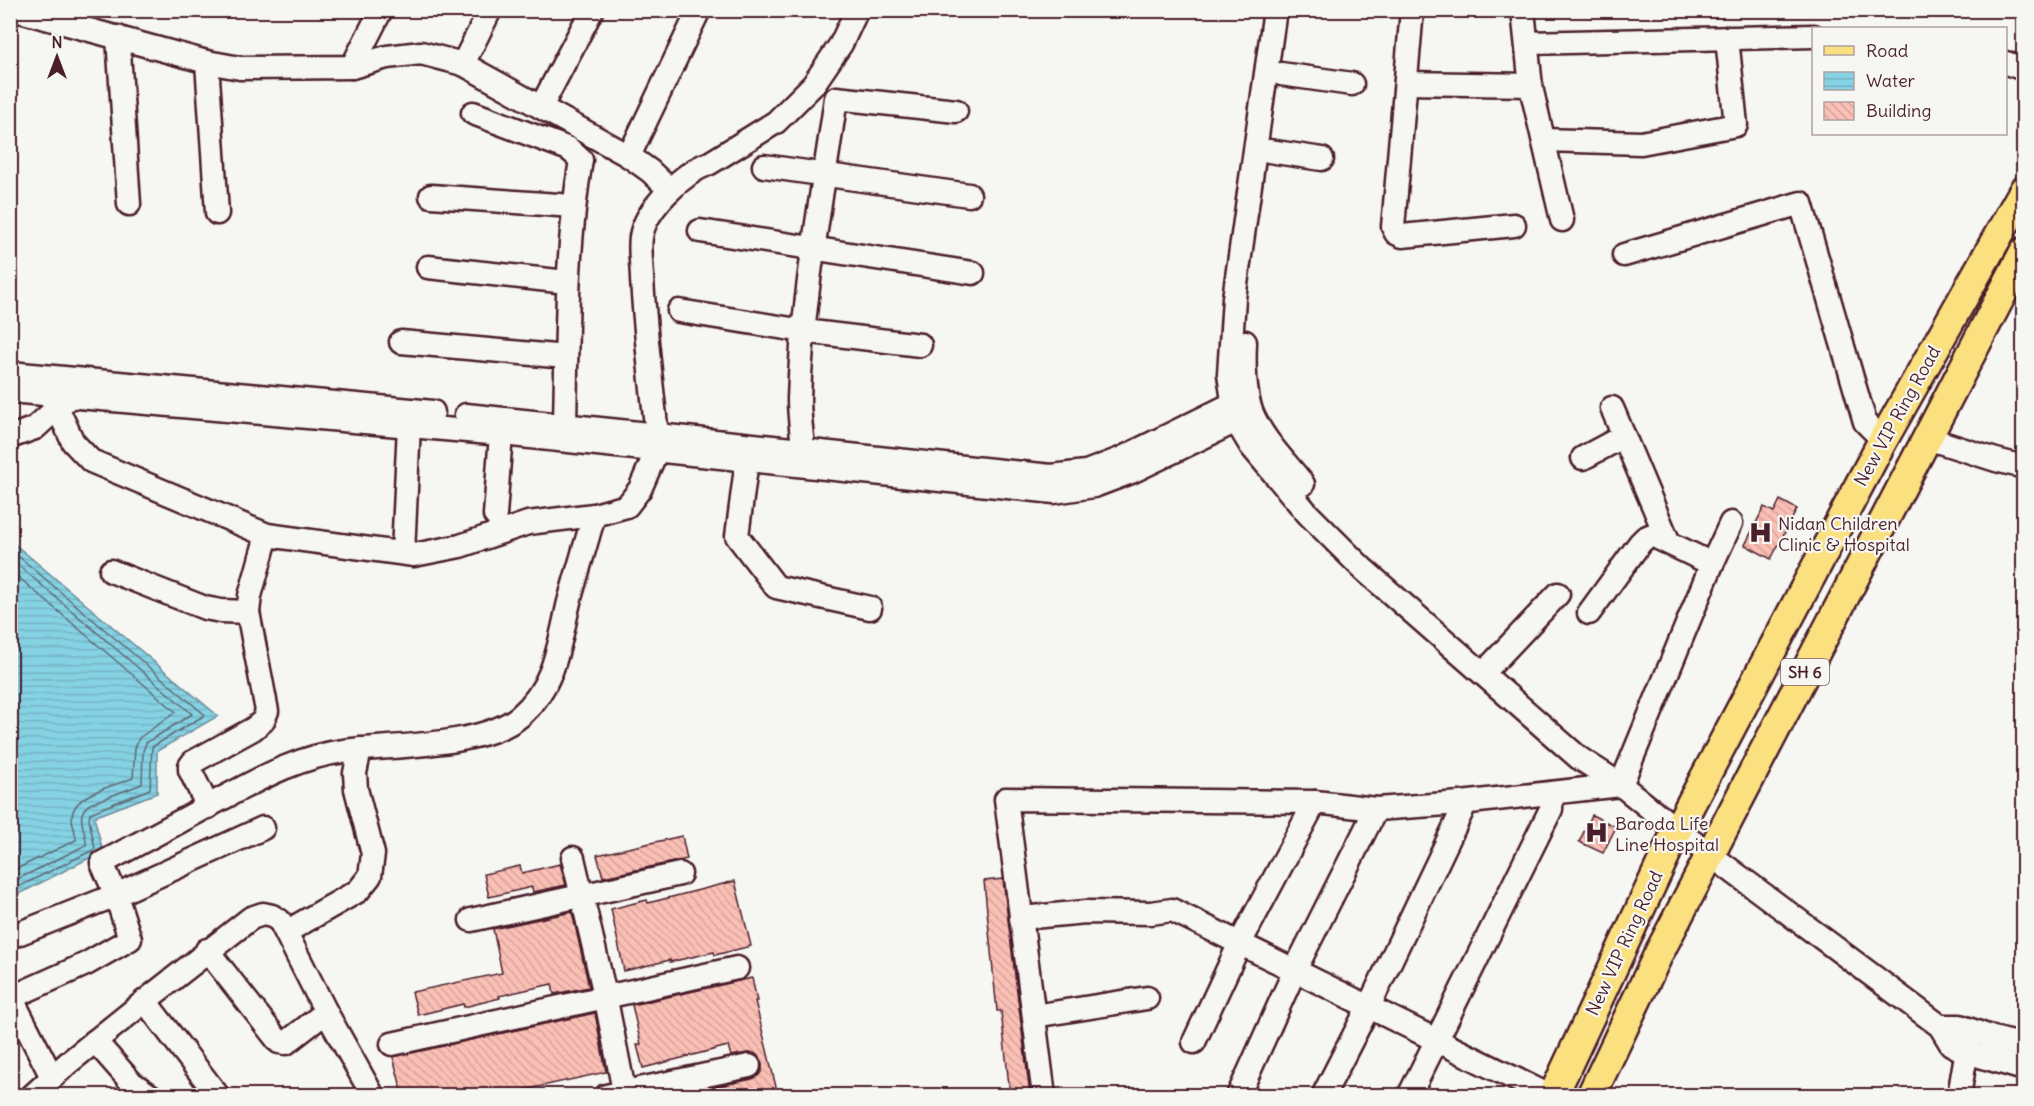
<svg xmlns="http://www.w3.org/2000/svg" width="2034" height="1106" font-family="Delius,sans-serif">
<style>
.water{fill:url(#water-rules);stroke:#6d8a99;stroke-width:1.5}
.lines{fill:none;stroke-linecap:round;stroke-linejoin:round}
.shore{stroke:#616775;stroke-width:1.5}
.building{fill:url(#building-back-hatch);stroke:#4a1f2b;stroke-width:1.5}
.minor-casing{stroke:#4a1f2b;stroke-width:27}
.major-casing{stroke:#4a1f2b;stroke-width:33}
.minor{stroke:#f6f6f2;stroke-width:22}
.major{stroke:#fbe080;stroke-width:28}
.labels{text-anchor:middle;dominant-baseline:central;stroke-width:4.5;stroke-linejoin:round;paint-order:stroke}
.shield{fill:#f6f6f2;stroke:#7e6067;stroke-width:1.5}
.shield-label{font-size:16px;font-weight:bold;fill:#4a1f2b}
.street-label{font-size:18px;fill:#4a1f2b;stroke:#f6f6f2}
.poi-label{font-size:18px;fill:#4a1f2b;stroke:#f6f6f2;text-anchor:start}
</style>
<defs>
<pattern id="water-rules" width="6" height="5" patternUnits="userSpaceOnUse" patternTransform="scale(1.5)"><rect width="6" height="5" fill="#84d2e3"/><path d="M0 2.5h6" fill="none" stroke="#74b4c3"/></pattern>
<pattern id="building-back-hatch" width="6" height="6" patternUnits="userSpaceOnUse" patternTransform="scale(1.5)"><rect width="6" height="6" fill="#fabfb5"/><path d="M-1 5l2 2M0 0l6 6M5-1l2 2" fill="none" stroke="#d8a49c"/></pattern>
</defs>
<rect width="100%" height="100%" fill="#f6f6f2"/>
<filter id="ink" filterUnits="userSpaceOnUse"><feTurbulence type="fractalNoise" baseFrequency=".0167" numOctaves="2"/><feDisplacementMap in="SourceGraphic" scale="12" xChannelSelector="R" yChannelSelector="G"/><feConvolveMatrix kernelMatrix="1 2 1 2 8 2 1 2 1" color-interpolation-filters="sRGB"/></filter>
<g filter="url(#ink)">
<path class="water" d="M 11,541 L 218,716 L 157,751 L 157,793 L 94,817 L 103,851 L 11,898 Z"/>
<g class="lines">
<g class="shore">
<path d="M 10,549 L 205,715 L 152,747 L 150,789 L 90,813 L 89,819 L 95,849 L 10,891"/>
<path d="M 10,558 L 192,714 L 146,743 L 143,751 L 142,784 L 90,804 C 73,815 87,830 86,845 L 10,883"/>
<path d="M 10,570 L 176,712 L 139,738 L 135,748 L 133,778 C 115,786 73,793 72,817 C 72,825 76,832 76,840 L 10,872"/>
</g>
</g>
<g class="building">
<path d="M 1780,500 L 1797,509 L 1771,559 L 1745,545 L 1764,507 L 1774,512 Z"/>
<path d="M 1592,815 L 1616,827 L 1603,853 L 1579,842 Z"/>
<path d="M 682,836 L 687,859 L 603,877 L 597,855 Z"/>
<path d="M 560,864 L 566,885 L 533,892 L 532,887 L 489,897 L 484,874 L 520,866 L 522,873 Z"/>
<path d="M 1003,879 L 1008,920 L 1030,1095 L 1010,1095 L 1001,1011 L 997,1011 L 984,881 Z"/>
<path d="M 735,881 L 751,946 L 715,955 L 714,952 L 670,962 L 670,960 L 624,971 L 611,909 L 647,900 L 648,903 Z"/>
<path d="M 572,912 L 589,987 L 554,994 L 552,984 L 499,996 L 500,998 L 464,1007 L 463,1004 L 418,1015 L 412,992 L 502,973 L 493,929 Z"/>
<path d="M 752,978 L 757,1001 L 755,1001 L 778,1095 L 702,1095 L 701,1090 L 752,1079 L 758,1076 L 762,1071 L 762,1064 L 759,1057 L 754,1053 L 747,1053 L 731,1056 L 728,1046 L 643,1068 L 637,1045 L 641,1044 L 632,1005 Z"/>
<path d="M 595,1013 L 606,1072 L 501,1095 L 403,1095 L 393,1057 Z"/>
</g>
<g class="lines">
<defs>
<g id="minor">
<path d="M 16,10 L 207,62 L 240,68 L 352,67 L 387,57 L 421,53 L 463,64 L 629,156 L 650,171 L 670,190"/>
<path d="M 1275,10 L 1234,298 L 1229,374 L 1236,421 L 1251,446 L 1308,514 L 1362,568 L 1579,758 L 1621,785 L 1677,830 L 1940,1026 L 1951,1044 L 1966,1052 L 2024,1069"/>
<path d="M 1412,10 L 1393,227 L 1396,233 L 1402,236 L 1514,225"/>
<path d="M 1523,10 L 1531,87 L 1562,220"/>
<path d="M 118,37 L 129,204"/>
<path d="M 1527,43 L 1814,36"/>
<path d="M 207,62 L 217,213"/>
<path d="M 2006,63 L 2024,69"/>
<path d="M 463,64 L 490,10"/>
<path d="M 352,67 L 381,10"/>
<path d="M 1281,74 L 1352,84"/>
<path d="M 1406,83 L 1531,85"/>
<path d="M 541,107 L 592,10"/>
<path d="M 473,113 L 569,149 L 581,160 C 566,247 567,335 565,424"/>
<path d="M 1544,140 L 1641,143 L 1736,125 L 1727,38"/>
<path d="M 1269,151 L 1322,159"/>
<path d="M 629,156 L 699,10"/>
<path d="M 764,166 L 969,195"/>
<path d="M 431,196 L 573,206"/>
<path d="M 700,231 L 973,273"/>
<path d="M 1624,255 L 1801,203 L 1865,422 L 1883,440"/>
<path d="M 428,267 L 567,282"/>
<path d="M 679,311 L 804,331 L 920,345"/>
<path d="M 401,342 L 566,357"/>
<path d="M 1245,342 C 1244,364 1244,390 1251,411 C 1262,439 1285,461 1303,484"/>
<path d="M 10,373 L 433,412"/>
<path d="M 10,391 L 501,434 L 1054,492 L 1094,486 L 1131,472 L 1236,421 L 1251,411"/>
<path d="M 57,407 L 73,442 L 91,461 L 267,535 L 414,555 L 460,546 L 528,523 L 594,515 L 627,506 L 640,489 L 657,450 L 657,434 C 651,382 645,331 642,279 C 642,266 639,250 641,237 C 645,209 684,172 710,163 L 776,122 L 813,85 L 841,44 L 857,10"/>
<path d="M 1612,408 L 1669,543"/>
<path d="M 466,415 L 1051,476 L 1086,472 L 1120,459 L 1244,398"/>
<path d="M 10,437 L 35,428 L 68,398"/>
<path d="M 1927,438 L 1996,460 L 2024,467"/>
<path d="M 803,449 C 802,433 799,416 799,399 C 802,298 822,197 836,98 L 956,111"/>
<path d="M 1583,458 L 1624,436"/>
<path d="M 747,460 L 737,536 L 776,587 L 870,608"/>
<path d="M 495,515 L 501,434"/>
<path d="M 403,553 L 409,425"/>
<path d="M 111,571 L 205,608 L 221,611 L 248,612"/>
<path d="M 1589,613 L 1640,543 L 1645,538 L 1652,535 L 1712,564"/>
<path d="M 1492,664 L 1558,594"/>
<path d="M 1621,785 L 1712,564 L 1731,523"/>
<path d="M 208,807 L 190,770 L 190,766 L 193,762 L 253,729 L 263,721 L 267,711 L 248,612 L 250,596 L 267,535"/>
<path d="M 573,858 L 605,995 L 625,1096"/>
<path d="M 1021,918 L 1086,912 L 1151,913 L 1172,910 L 1550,1096"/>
<path d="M 471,920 L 680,874"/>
<path d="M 286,932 L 358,891 L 370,876 L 373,854 L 356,789 L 355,773 L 360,749"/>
<path d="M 10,937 L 116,895 L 263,828"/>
<path d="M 207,950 L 279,1042 L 286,1043 L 326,1012"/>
<path d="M 11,997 L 52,1077"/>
<path d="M 10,998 L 86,964 L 130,939 L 116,895 L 102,863 C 138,844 174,825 210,805 C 252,783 295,757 344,751 C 391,745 484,747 520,716 C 555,686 559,644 569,602 C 577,573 586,544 594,515"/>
<path d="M 145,1001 L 218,1096"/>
<path d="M 1034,1016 L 1147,998"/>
<path d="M 1940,1026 L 1960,1026 L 1993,1038 L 2024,1046"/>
<path d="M 95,1041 L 132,1083 L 151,1096"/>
<path d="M 1194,1042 L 1240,943 L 1315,802"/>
<path d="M 392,1044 L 737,968"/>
<path d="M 32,1096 L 68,1063 L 145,1001 L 251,918 L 263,914 L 272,916 L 280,921 L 326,1012 L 373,1096"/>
<path d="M 606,1096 L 749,1066"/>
<path d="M 1044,1096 L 1006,799 L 1315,802 L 1376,809 L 1461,803 L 1621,785"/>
<path d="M 1238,1096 L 1295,970 L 1376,809"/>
<path d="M 1323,1096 L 1369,1006 L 1462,811 L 1461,803"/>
<path d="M 1409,1096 L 1551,809 L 1552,793"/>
<path d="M 1959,1096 L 1969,1037"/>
</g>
<g id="major">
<path d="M 1553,1096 L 1677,830 L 1883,440 L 2024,190"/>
<path d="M 1591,1096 L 1659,953 L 2024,252"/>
</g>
</defs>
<use href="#minor" class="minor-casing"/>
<use href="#major" class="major-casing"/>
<use href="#minor" class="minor"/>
<use href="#major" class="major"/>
</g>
</g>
<defs>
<symbol id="hospital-bare" viewBox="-9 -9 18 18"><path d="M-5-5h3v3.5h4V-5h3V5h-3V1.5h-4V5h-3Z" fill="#4a1f2b" stroke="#f6f6f2" stroke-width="2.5" paint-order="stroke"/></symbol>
</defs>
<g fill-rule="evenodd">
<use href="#hospital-bare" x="1744" y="516" width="33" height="33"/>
<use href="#hospital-bare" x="1580" y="816" width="33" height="33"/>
</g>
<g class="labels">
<rect class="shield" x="1781" y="659" width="48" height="26" rx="4.5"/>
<g class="shield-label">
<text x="1805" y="672">SH 6</text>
</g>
<g class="street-label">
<text transform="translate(1897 416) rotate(-61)">New VIP Ring Road</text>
<text transform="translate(1624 943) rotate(-65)">New VIP Ring Road</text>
</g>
<g class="poi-label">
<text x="1778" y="523">Nidan Children<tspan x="1778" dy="21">Clinic &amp; Hospital</tspan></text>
<text x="1615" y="823">Baroda Life<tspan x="1615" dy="21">Line Hospital</tspan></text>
</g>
</g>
<rect width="2034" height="1106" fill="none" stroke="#f6f6f2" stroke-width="36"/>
<rect x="18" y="18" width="1998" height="1070" fill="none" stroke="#4a1f2b" stroke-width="2" filter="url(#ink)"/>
<rect x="1812" y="27" width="195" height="108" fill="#f6f6f2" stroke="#b1a0a2" stroke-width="1.5"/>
<rect x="1824" y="46" width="30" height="9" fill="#fbe080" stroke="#b1a0a2" stroke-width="1.5"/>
<text x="1866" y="57" font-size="18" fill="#4a1f2b">Road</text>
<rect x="1824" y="72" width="30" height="18" fill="url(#water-rules)" stroke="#b1a0a2" stroke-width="1.5"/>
<text x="1866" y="87" font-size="18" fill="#4a1f2b">Water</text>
<rect x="1824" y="102" width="30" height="18" fill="url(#building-back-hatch)" stroke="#b1a0a2" stroke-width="1.5"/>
<text x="1866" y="117" font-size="18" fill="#4a1f2b">Building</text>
<g transform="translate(57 57)" stroke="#f6f6f2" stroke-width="4.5" paint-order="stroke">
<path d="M0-4.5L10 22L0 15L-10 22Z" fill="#4a1f2b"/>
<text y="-9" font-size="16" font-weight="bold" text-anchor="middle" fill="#4a1f2b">N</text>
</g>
</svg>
